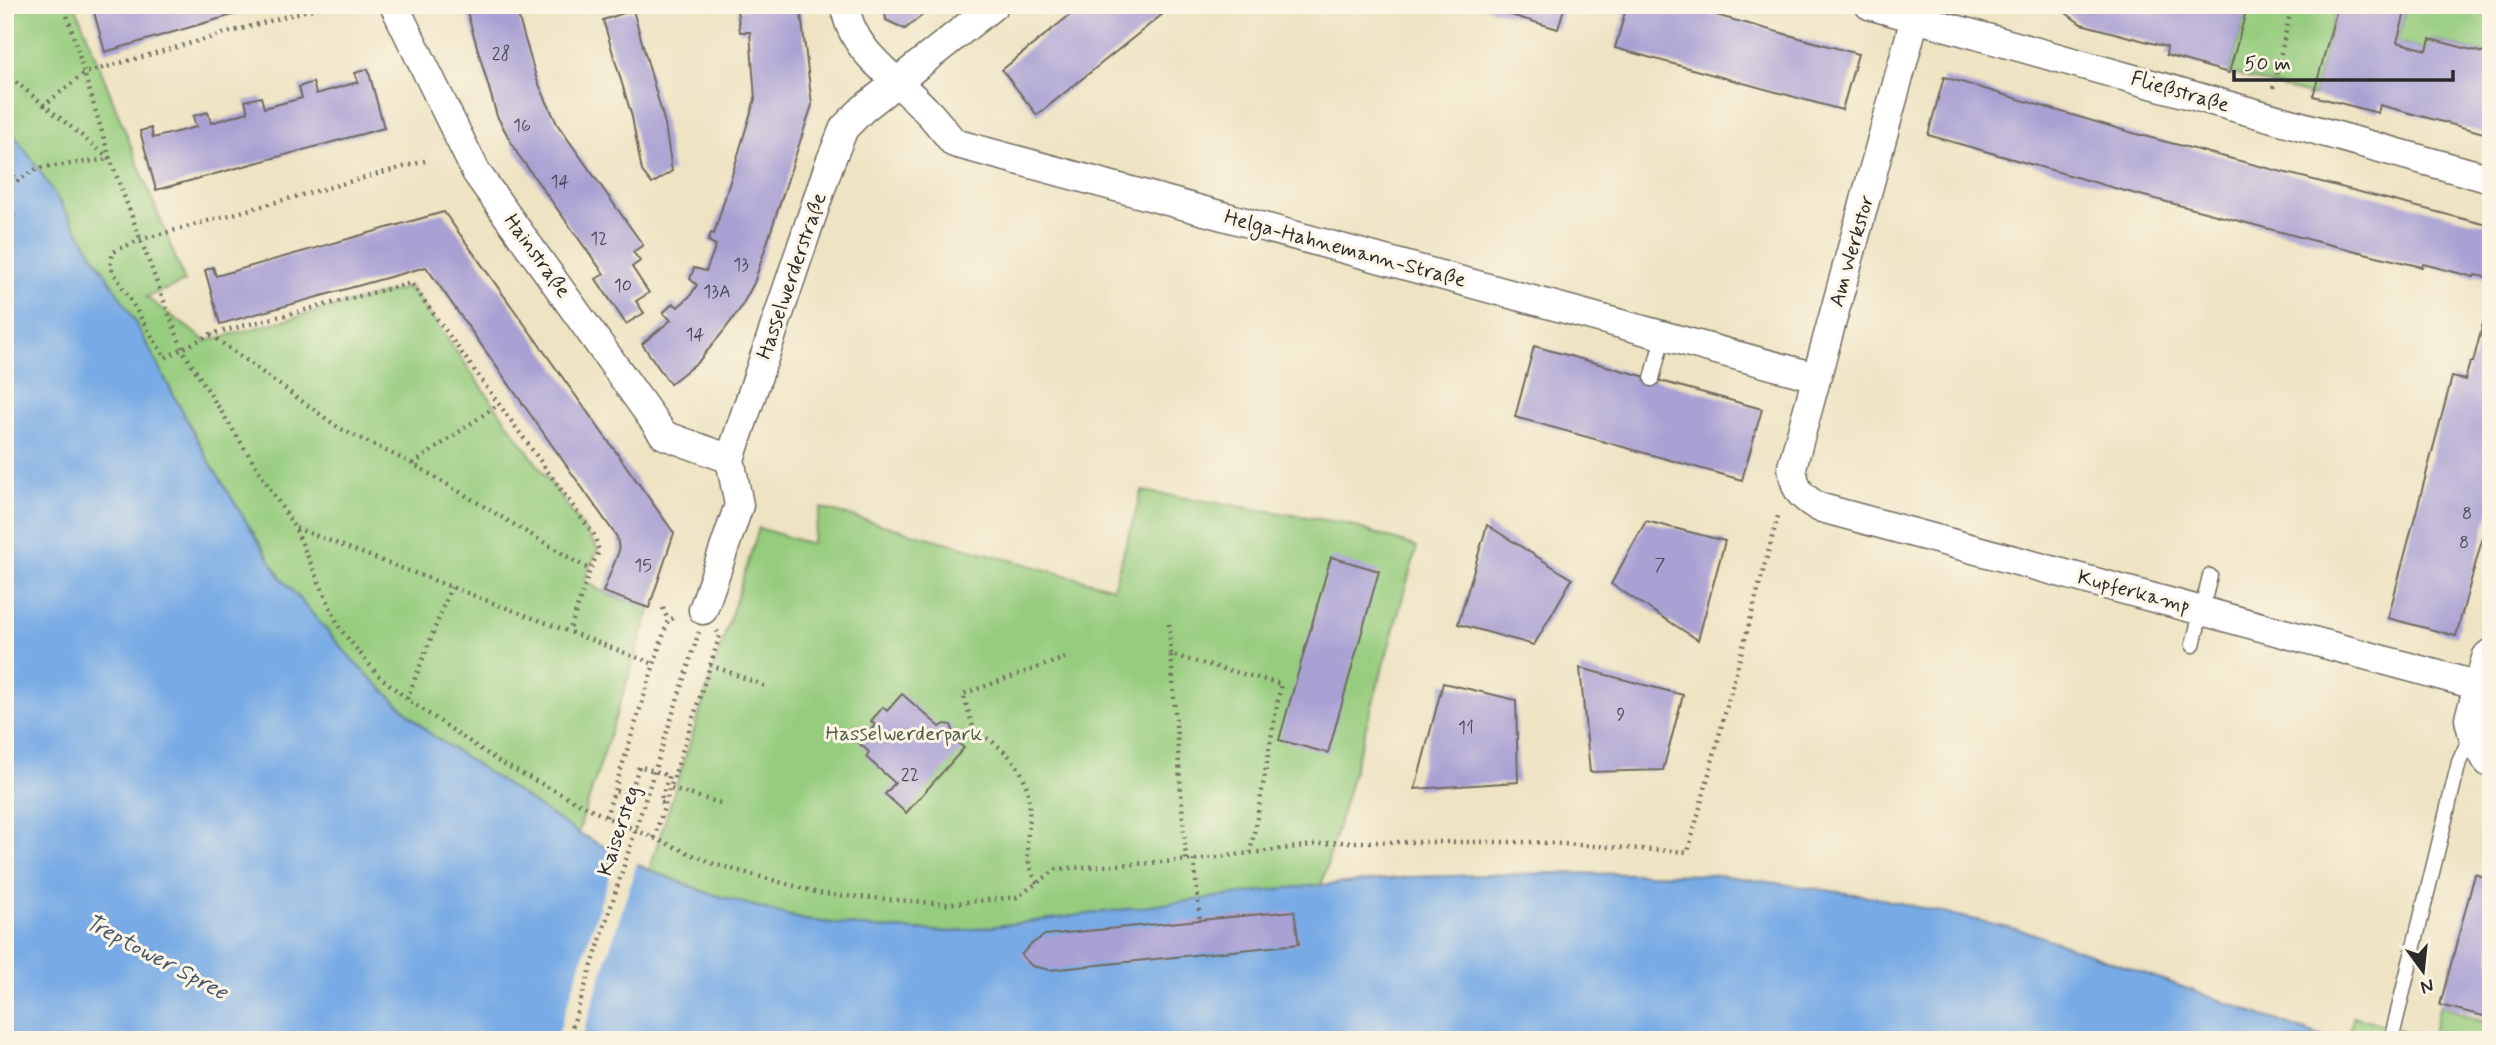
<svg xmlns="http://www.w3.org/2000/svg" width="2496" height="1045" font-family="Mynerve,sans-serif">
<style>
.green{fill:#96cc7e;stroke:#607c54;stroke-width:2}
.water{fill:#78abe5;stroke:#526b88;stroke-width:2}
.pier{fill:#eee3c2}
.building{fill:#a9a0d3}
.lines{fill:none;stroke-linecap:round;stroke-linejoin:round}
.service-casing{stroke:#6f6b60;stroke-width:17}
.minor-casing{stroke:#6f6b60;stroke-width:31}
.secondary-casing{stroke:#6f6b60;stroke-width:41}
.path{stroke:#6f6b60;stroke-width:4.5;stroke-dasharray:2 5;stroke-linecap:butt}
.service{stroke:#fff;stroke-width:14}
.minor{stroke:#fff;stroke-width:28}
.secondary{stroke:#fff;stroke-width:38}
.path-bridge{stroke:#6f6b60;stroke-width:4.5;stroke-dasharray:2 5;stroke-linecap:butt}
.labels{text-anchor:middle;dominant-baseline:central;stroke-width:6;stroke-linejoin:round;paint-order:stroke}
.number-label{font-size:18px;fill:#4a4855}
.street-label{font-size:21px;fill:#2b2b2b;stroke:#fcf5e5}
.park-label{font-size:21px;fill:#4b5b44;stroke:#fcf5e5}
.water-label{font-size:23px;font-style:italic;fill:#46586c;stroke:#fcf5e5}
</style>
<rect width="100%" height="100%" fill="#fcf5e5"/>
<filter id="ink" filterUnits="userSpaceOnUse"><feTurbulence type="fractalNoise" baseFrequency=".0143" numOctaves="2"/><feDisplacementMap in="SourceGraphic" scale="14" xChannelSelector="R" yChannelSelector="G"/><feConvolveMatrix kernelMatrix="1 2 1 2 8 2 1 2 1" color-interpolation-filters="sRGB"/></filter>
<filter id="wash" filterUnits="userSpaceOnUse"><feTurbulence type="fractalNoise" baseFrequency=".00686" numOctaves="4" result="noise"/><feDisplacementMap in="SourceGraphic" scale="28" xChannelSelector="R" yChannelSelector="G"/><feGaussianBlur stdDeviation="1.57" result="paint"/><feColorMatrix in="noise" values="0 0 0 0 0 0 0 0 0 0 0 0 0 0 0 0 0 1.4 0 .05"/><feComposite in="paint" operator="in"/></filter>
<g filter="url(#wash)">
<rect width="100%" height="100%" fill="#eee3c2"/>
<g class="green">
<path d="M 5,5 L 75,5 L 185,282 L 146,297 L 206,341 L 410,287 L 598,549 L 584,580 L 608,595 L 651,607 L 578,833 L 429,733 L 356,664 L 281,578 L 206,456 L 129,311 L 38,168 L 5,122 Z"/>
<path d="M 2248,5 L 2338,5 L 2313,96 L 2229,73 Z"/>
<path d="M 2407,5 L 2491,5 L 2491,55 L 2431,39 L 2427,50 L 2397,42 Z"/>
<path d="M 1142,491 L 1344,523 L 1417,547 L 1321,886 L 951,932 L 876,928 L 804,920 L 708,893 L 649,870 L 759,528 L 811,544 L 821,508 L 1113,588 Z"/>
<path d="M 2440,1005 L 2491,1025 L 2491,1040 L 2346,1040 L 2354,1016 L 2431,1039 Z"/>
</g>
<path class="water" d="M 5,122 L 38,168 L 129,311 L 206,456 L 281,578 L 356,664 L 429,733 L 578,833 L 649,870 L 708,893 L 804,920 L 876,928 L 951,932 L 1287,888 L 1412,877 L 1554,873 L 1719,875 L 1868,896 L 2026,931 L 2331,1040 L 5,1040 Z"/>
<path class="pier" d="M 618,849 L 638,860 L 581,1040 L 556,1040 Z"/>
<g id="blocks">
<g class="building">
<path d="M 92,5 L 263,5 L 263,6 L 105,52 Z"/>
<path d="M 465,5 L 515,5 L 537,80 L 557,124 L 643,245 L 633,252 L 640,261 L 632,267 L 649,293 L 636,301 L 644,313 L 626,324 L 596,279 L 604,274 L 517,153 L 497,116 Z"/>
<path d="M 750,5 L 800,5 L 812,105 L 754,283 L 740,309 L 723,332 L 699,361 L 670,384 L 642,344 L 671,320 L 663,313 L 673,303 L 678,307 L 690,296 L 697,285 L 690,279 L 694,268 L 706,271 L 716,245 L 708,241 L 711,233 L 714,234 L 755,99 L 750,32 L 740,32 L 737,10 L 751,9 Z"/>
<path d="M 884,5 L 935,5 L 905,29 L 886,20 Z"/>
<path d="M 1082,5 L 1174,5 L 1037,115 L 1002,70 Z"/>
<path d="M 1477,5 L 1565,5 L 1558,29 Z"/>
<path d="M 1627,5 L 1679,5 L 1858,54 L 1842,110 L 1615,48 Z"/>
<path d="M 2055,5 L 2248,5 L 2229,73 L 2166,55 L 2167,47 L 2081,24 Z"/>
<path d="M 2338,5 L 2407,5 L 2397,42 L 2427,50 L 2430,39 L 2491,55 L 2491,135 L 2380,105 L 2378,113 L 2313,96 Z"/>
<path d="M 633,10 L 665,124 L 672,171 L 652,184 L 642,171 L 632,117 L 603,20 Z"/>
<path d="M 368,69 L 384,128 L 156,190 L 140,131 L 151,128 L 153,138 L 196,127 L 193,116 L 208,112 L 211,123 L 248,112 L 245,101 L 261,97 L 264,108 L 302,98 L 299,87 L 313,82 L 316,94 L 358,82 L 355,73 Z"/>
<path d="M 1944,77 L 2140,135 L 2491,226 L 2491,278 L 2475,275 L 2474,277 L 2423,264 L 2422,267 L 2315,241 L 2125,191 L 1928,135 Z"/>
<path d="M 444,212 L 674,533 L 649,608 L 603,592 L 619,551 L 617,537 L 426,267 L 220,324 L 205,270 L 213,267 L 216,276 Z"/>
<path d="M 2486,312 L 2491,314 L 2491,506 L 2456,636 L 2388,618 L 2452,377 L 2465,380 L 2470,362 L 2473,362 Z"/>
<path d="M 1534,346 L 1762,409 L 1742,480 L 1515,417 Z"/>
<path d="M 1646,521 L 1725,541 L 1698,640 L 1611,584 Z"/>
<path d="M 1487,525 L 1572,579 L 1534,645 L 1458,624 Z"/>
<path d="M 1331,557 L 1379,571 L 1328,753 L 1279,740 Z"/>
<path d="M 1580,668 L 1683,695 L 1663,770 L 1590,772 Z"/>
<path d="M 1443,683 L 1516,700 L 1518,782 L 1415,789 Z"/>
<path d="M 902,694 L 940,727 L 945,724 L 951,725 L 953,730 L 951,737 L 964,748 L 906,813 L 885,794 L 895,783 L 866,757 L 869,752 L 859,743 L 875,725 L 871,721 L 883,707 L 887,711 Z"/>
<path d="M 2475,874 L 2491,879 L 2491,1018 L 2440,1005 Z"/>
<path d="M 1294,911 L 1299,944 L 1050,970 L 1032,966 L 1021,955 L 1030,945 L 1045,935 Z"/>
</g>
</g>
</g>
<g filter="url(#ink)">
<use href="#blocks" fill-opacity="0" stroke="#6f6b60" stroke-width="2"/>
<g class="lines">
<defs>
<g id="service">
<path d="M 1652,379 L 1663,336"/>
<path d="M 2193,645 L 2210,576"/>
<path d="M 2394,1028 L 2459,762 L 2470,738 L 2473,737"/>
</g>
<g id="minor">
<path d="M 394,5 L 476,172 L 664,435 L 730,459"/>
<path d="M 845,5 C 851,53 896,77 926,110 C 936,120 945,132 954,143 L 1816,377"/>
<path d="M 1869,5 L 2491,179"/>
<path d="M 1915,18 L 1792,467 C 1795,490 1799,495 1818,507 L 2483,687"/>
<path d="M 703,610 L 739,505 L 730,459 L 829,165 L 844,128 L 863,109 L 994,5"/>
</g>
<path id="secondary" d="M 2491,659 L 2474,719 L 2478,735 L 2491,758"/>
</defs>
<use href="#service" class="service-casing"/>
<use href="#minor" class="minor-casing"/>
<use href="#secondary" class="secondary-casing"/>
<g class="path">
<path d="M 2481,5 L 2491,10"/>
<path d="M 5,73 L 110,159 L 183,351 L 295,528 L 340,629 L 378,675 L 407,699 L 501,763 L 606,817 L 714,864 L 823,894 L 946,904 L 1017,897 L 1057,869 L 1194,860 L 1337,842 L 1532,842 L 1688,852 L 1779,512"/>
<path d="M 2273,88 L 2292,5"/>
<path d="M 43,106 L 85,73 L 326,5"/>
<path d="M 425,161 L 139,240 L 113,252 L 110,266 L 165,358 L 211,334 L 411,283 L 594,535 L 599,551 L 590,570 L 569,632"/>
<path d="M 5,164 L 17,181"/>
<path d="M 5,189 L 38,168 L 110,159 L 64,5"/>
<path d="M 5,204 L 15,219"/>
<path d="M 211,335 L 339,428 L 413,464 L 590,570"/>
<path d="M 413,464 L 499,404"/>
<path d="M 296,528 L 654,664"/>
<path d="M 663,608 L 668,620"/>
<path d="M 1169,624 L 1171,655 L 1281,684 C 1270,740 1262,797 1250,852"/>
<path d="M 1171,655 L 1186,860"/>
<path d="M 710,665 L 768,687"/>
<path d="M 407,699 L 451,587"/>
<path d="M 671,789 L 721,803"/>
<path d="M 616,791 L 630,795 L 639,766 L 669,776 L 660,802 L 666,804"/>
<path d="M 606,817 L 668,620 L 677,617"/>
<path d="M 654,838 L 720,635 L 717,631"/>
<path d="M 1194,860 L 1200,920"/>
<path d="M 1037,883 C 1024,857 1027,848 1029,820 C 1032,773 1013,753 974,730 L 963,694 L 1065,658"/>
</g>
<use href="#service" class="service"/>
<use href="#minor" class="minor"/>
<use href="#secondary" class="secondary"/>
<path class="path-bridge" d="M 568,1040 L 699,632"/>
</g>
</g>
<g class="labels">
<g class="number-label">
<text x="501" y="54">28</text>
<text x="522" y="126">16</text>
<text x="560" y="182">14</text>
<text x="599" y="239">12</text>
<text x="741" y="265">13</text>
<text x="623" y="286">10</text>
<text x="717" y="292">13A</text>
<text x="695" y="335">14</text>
<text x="2467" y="514">8</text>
<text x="2464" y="543">8</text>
<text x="1660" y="565">7</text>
<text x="643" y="566">15</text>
<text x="1621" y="715">9</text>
<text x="1466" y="728">11</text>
<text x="910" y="775">22</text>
</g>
<g class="street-label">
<text transform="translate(2180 92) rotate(16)">Fließstraße</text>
<text transform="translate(1345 249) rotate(15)">Helga-Hahnemann-Straße</text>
<text transform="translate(1852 251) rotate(-74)">Am Werkstor</text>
<text transform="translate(537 256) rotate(54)">Hainstraße</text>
<text transform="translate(792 276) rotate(-71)">Hasselwerderstraße</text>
<text transform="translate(2134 592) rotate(15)">Kupferkamp</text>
<text transform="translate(619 831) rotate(-72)">Kaisersteg</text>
</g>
<g class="park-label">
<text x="904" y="734">Hasselwerderpark</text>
</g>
<g class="water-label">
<text transform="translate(156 958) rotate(28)">Treptower Spree</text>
</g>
</g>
<rect width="2496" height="1045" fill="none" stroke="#fcf5e5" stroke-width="28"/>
<g transform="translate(2423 971) rotate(165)" stroke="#fcf5e5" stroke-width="5" paint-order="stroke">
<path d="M0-5L12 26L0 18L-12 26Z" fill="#2b2b2b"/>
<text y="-10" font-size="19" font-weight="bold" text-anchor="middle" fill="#2b2b2b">N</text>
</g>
<path d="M2234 70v10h219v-10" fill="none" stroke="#2b2b2b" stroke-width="3.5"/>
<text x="2244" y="70" font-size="21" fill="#2b2b2b" stroke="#fcf5e5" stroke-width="5" paint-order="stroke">50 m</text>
</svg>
